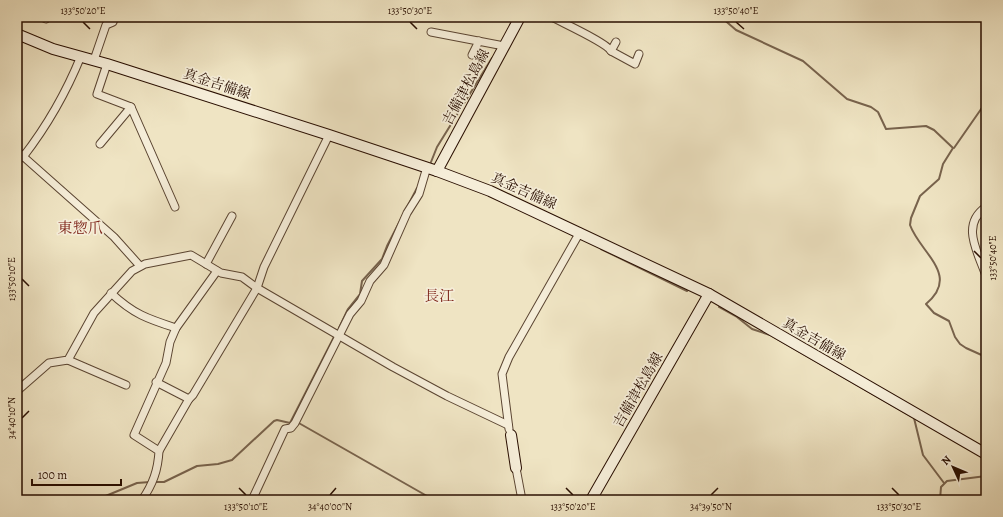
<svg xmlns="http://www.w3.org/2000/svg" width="1003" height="517" font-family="Alegreya,'Noto Serif JP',serif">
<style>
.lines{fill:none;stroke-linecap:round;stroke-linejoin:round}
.stream{stroke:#78634d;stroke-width:2}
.minor-casing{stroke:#5a4431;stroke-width:9}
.secondary-casing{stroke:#290e00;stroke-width:12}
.minor{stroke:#f5edd8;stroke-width:7}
.secondary{stroke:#f5edd8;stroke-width:10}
.ticks{fill:none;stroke:#290e00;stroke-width:1.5}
.labels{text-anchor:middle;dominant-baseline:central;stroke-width:3.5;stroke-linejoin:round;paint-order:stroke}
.street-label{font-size:14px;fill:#290e00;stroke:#f5edd8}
.neighbourhood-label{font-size:15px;fill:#7a1f14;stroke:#f5edd8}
.neatline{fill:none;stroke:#290e00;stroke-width:1.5}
.ticks-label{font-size:10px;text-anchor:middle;fill:#290e00}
</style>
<rect width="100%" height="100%" fill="#efe4c3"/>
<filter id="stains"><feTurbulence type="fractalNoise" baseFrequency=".005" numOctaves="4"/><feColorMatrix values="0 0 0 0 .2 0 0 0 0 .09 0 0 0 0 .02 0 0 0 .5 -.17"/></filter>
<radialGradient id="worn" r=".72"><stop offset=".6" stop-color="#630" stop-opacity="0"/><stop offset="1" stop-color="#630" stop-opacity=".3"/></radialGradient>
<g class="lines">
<g class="stream">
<path d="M 721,17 L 736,30 L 803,61 L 847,99 L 871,107 L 878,112 L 886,129 L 926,126 L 934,130 L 953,148 L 943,164 L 939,179 L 920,196 L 911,218 L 910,225 C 920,253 961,275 926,304 L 934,313 L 949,321 L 955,337 L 960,344 L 966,348 L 986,357"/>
<path d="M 954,148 L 986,102"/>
<path d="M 431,162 L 437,147 L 492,58"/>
<path d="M 601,249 L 687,291"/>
<path d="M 719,307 L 737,317 L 752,329 L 770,335 L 914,418 L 923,455 L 944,483"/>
<path d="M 339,328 L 348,309 L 360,294 L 362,281 L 382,259 L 387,246 L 417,188"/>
<path d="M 297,422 L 434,500"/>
<path d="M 154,482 L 164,482 L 197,466 L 218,464 L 232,460 L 274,421 L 277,420 L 290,423 L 335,335"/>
<path d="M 96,500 L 137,483 L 150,482"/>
<path d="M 940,500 L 941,487 L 947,481 L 986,476"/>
</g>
<defs>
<g id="minor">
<path d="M 42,17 L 46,19"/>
<path d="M 552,17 C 563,23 607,43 611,51 L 635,64 L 639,54"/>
<path d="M 431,32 L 504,46"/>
<path d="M 611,51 L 616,42"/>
<path d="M 472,55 L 479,41"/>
<path d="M 94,60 L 106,25 L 113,22 L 115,17"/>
<path d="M 107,64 L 97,94 L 131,107 L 175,207"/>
<path d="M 100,144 L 131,107"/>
<path d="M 17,151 L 114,237 L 140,266"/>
<path d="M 23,157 C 47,126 66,93 81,56"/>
<path d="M 986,207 C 960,225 978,252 986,276"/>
<path d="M 206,264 L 232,216"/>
<path d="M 111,293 C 133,314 148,319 176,328"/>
<path d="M 68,360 L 126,385"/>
<path d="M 156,382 L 189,399 L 193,395 L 257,288 L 264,267 L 329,135"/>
<path d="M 17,391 L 49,363 L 68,360 L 94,313 L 132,271 L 145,264 L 191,255 L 221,273 L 242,277 L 257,288 L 393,367 L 447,396 L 508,425"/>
<path d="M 509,429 L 502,374 L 509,357 L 580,232"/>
<path d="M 159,451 L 189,399"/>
<path d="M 516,468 L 522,500"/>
<path d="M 142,500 C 153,484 158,470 159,451 L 134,435 L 166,363 L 170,342 L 176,328 L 217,271"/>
<path d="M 252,500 L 285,429 L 291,428 L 295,423 L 350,314 L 361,301 L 370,281 L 384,265 L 407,213 L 419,194 L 427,167"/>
</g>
<g id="secondary">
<path d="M 17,34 L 53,49 L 107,64 L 329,135 L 437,171 L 490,191 L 709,294 L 986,454"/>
<path d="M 437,171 L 520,17"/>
<path d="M 511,435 L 516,468"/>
<path d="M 591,500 L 709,294"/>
</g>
</defs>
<use href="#minor" class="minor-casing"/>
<use href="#secondary" class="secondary-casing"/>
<use href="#minor" class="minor"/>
<use href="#secondary" class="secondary"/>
</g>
<path class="ticks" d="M 83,22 L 90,29M 410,22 L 417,29M 736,22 L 744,29M 974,251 L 981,258M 22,279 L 29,286M 22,418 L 29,411M 239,488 L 246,495M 566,488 L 573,495M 892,488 L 899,495M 330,495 L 336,488M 711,495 L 718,488"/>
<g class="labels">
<g class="street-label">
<text transform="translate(217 84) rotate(18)">真金吉備線</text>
<text transform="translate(466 87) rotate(-62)">吉備津松島線</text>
<text transform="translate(524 191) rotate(24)">真金吉備線</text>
<text transform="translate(814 339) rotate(30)">真金吉備線</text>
<text transform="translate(638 390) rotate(-60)">吉備津松島線</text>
</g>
<g class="neighbourhood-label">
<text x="80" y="228">東惣爪</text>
<text x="439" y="296">長江</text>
</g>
</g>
<rect width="1003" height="517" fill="none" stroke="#efe4c3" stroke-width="44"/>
<g transform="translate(953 467) rotate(314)" stroke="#f5edd8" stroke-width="3" paint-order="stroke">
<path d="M0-3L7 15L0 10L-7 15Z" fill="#290e00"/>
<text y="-6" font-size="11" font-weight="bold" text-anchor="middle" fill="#290e00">N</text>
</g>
<path d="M32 479v6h89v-6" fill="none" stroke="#290e00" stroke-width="2"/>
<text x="38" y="479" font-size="12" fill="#290e00" stroke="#f5edd8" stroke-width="3" paint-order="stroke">100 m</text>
<rect x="22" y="22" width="959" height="473" class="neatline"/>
<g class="ticks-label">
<text x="83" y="14">133°50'20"E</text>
<text x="410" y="14">133°50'30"E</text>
<text x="736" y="14">133°50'40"E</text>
<text transform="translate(992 258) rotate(-90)" y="4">133°50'40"E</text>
<text transform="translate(11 279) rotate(-90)" y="4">133°50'10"E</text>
<text transform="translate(11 418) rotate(-90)" y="4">34°40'10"N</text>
<text x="246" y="510">133°50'10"E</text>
<text x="330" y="510">34°40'00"N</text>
<text x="573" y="510">133°50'20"E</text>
<text x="711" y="510">34°39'50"N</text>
<text x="899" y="510">133°50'30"E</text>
</g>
<rect width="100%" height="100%" filter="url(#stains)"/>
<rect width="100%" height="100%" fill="url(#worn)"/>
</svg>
